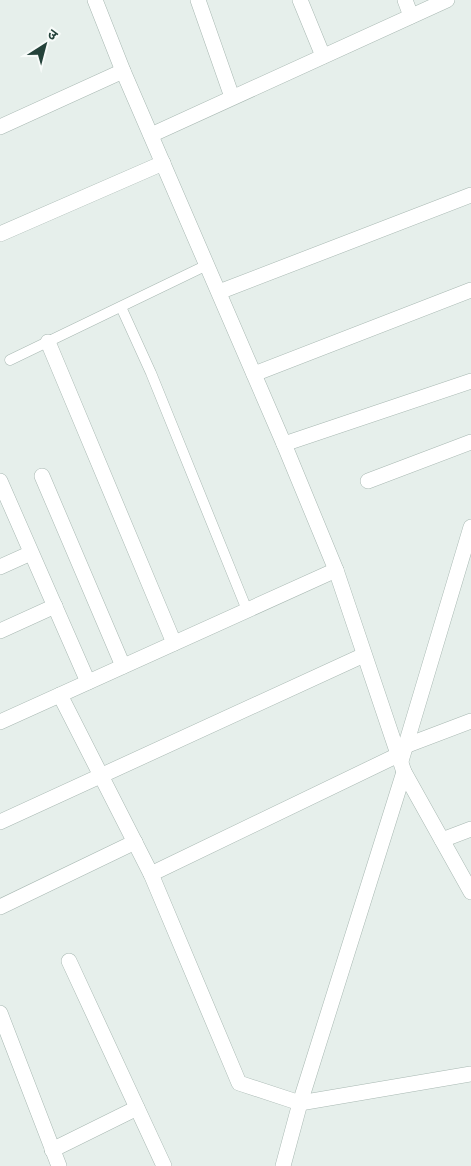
<svg xmlns="http://www.w3.org/2000/svg" width="471" height="1166" font-family="'DM Sans','Noto Sans Devanagari',sans-serif">
<style>
.lines{fill:none;stroke-linecap:round;stroke-linejoin:round}
.lane-casing{stroke:#a8b8b2;stroke-width:11}
.street-casing{stroke:#a8b8b2;stroke-width:16}
.lane{stroke:#fff;stroke-width:10}
.street{stroke:#fff;stroke-width:15}
</style>
<rect width="100%" height="100%" fill="#e6efeb"/>
<g class="lines">
<defs>
<g id="lane">
<path d="M 121,307 L 151,373 L 247,610"/>
<path d="M 10,360 L 207,265"/>
</g>
<g id="street">
<path d="M 95,0 L 123,71 L 284,444 L 336,570 L 404,772 L 471,892"/>
<path d="M 198,0 L 232,97"/>
<path d="M 300,0 L 323,56"/>
<path d="M 405,0 L 411,16"/>
<path d="M 0,127 L 123,71"/>
<path d="M 151,135 L 447,0"/>
<path d="M 0,234 L 163,163"/>
<path d="M 219,292 L 471,195"/>
<path d="M 48,342 L 174,643"/>
<path d="M 254,374 L 471,290"/>
<path d="M 284,444 L 471,381"/>
<path d="M 42,476 L 123,666"/>
<path d="M 0,481 L 88,682"/>
<path d="M 368,481 L 471,442"/>
<path d="M 0,567 L 31,553"/>
<path d="M 0,631 L 55,606"/>
<path d="M 60,695 L 151,874 L 239,1083 L 300,1103 L 471,1074"/>
<path d="M 0,722 L 336,570"/>
<path d="M 405,746 L 471,721"/>
<path d="M 401,761 L 471,527"/>
<path d="M 0,822 L 364,655"/>
<path d="M 442,840 L 471,829"/>
<path d="M 151,874 L 398,755"/>
<path d="M 0,907 L 135,842"/>
<path d="M 69,961 L 164,1166"/>
<path d="M 0,1013 L 59,1166"/>
<path d="M 52,1150 L 137,1108"/>
<path d="M 283,1166 L 300,1103 L 404,772"/>
</g>
</defs>
<use href="#lane" class="lane-casing"/>
<use href="#street" class="street-casing"/>
<use href="#lane" class="lane"/>
<use href="#street" class="street"/>
</g>
<g transform="translate(45 45) rotate(36)" stroke="#f7fbf9" stroke-width="4" paint-order="stroke">
<path d="M0-4L9 19L0 12L-9 19Z" fill="#24423a"/>
<text y="-8" font-size="14" font-weight="bold" text-anchor="middle" fill="#24423a">उ</text>
</g>
</svg>
